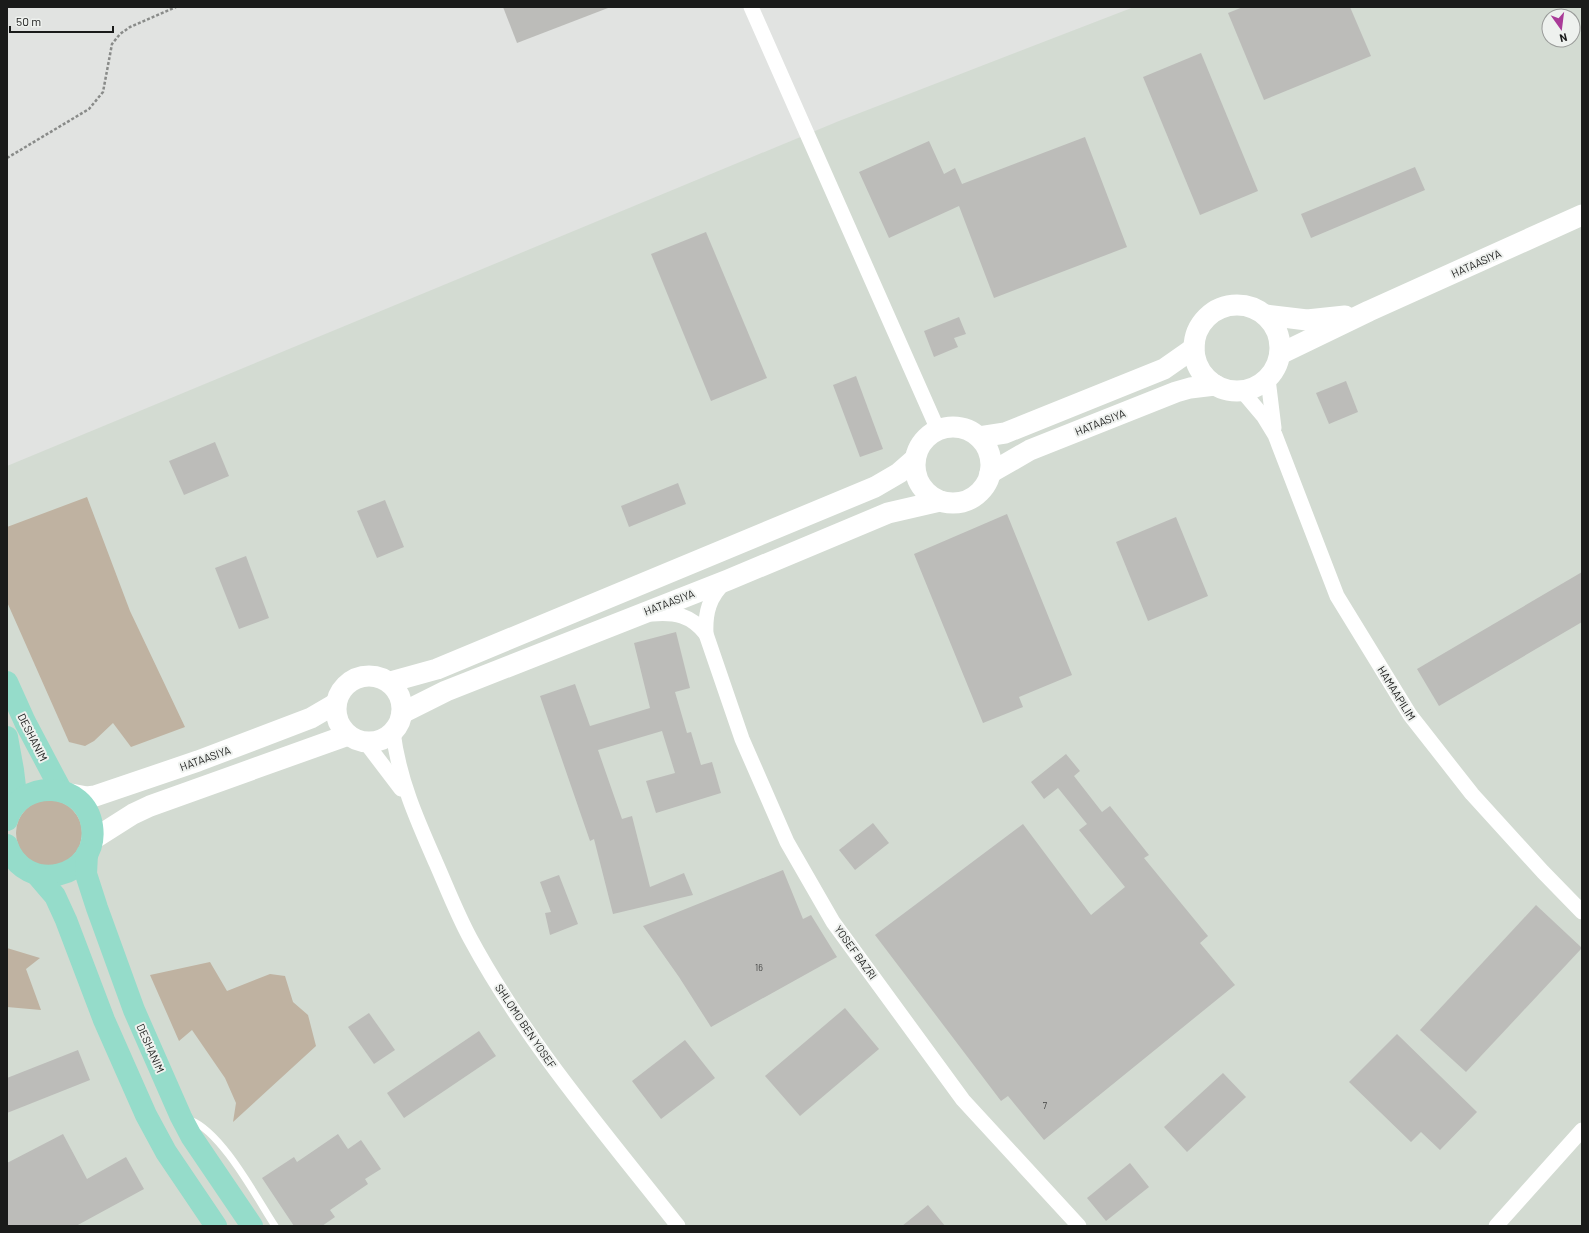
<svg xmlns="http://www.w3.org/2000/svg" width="1589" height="1233" font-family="Barlow,sans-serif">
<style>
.built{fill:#d3dbd2;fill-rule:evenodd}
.green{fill:#bfb2a1}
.building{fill:#bcbcb9}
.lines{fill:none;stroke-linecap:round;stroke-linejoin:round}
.path{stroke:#898b89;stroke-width:2.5;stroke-dasharray:3 2;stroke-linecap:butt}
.lane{stroke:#fff;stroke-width:7}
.street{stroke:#fff;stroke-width:15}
.secondary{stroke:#fff;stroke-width:21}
.primary{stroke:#95dcca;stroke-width:22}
.labels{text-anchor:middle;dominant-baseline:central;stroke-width:4;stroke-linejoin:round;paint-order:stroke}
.number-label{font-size:9px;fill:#424342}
.street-label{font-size:11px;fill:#1a1b1a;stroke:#eef1ee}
</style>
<rect width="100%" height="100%" fill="#e1e3e1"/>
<path class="built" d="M 1134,7 L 1582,7 L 1582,1226 L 7,1226 L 7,466 L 839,121 ZM 1549,16 L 1573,16 L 1573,40 L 1549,40 Z"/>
<g class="green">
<path d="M 87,497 L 130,611 L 185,727 L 131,747 L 113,723 L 94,741 L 85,746 L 69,742 L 7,602 L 7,527 Z"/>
<circle cx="49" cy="833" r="33"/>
<path d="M 7,948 L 40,958 L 26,969 L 41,1010 L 7,1007 Z"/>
<path d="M 210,962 L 227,991 L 270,974 L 285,976 L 293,1002 L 308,1015 L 316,1046 L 233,1122 L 236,1103 L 225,1078 L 192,1030 L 179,1041 L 150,975 Z"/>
</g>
<g class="building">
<path d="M 503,7 L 608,7 L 608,8 L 517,43 Z"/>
<path d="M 1243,7 L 1350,7 L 1371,56 L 1264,100 L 1228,13 Z"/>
<path d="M 1201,53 L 1258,191 L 1200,215 L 1143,77 Z"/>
<path d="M 1085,137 L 1127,247 L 994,298 L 959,206 L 889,238 L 859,172 L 929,141 L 944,174 L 955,168 L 962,184 Z"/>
<path d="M 1415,167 L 1425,190 L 1311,238 L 1301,214 Z"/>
<path d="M 706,232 L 767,378 L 711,401 L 651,254 Z"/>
<path d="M 959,317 L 966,334 L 954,338 L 958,347 L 934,357 L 924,331 Z"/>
<path d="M 856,376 L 883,449 L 860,457 L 833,385 Z"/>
<path d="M 1346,381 L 1358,412 L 1329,424 L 1316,393 Z"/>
<path d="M 215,442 L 229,476 L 184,495 L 169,461 Z"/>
<path d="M 678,483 L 686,504 L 629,527 L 621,506 Z"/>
<path d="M 385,500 L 404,547 L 377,558 L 357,511 Z"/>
<path d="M 1007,514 L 1072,675 L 1019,697 L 1023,707 L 983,723 L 914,554 Z"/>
<path d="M 1176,517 L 1208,596 L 1148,621 L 1116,542 Z"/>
<path d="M 246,556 L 269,618 L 239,629 L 215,568 Z"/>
<path d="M 1582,572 L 1582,622 L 1439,706 L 1417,669 Z"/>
<path d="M 676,632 L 690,688 L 675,692 L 687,733 L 691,732 L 701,765 L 712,762 L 721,793 L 656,813 L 646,781 L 675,773 L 662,731 L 598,750 L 622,819 L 632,816 L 650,887 L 684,873 L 693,895 L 613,914 L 594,839 L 590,841 L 540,696 L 575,684 L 590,726 L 650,708 L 634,643 Z"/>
<path d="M 1066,754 L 1080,771 L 1074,776 L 1102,812 L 1110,806 L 1149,855 L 1144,858 L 1208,936 L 1200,943 L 1235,985 L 1044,1140 L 1008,1096 L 1001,1101 L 875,935 L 1023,824 L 1091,915 L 1125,887 L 1079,830 L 1087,824 L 1058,788 L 1044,799 L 1031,782 Z"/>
<path d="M 873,823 L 889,843 L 855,870 L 839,850 Z"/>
<path d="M 783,870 L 803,919 L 811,915 L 837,957 L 711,1027 L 679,977 L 643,926 Z"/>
<path d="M 559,875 L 578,924 L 550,935 L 545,913 L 551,912 L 540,882 Z"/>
<path d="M 1536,905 L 1582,948 L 1466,1072 L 1420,1030 Z"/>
<path d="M 845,1008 L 879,1049 L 800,1116 L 765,1076 Z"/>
<path d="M 369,1013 L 395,1050 L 374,1064 L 348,1027 Z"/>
<path d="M 479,1031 L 496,1056 L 404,1118 L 387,1093 Z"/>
<path d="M 1397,1034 L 1477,1112 L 1440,1150 L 1421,1132 L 1411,1142 L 1349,1082 Z"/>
<path d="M 685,1040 L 715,1078 L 661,1119 L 632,1081 Z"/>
<path d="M 78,1050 L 90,1080 L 7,1113 L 7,1078 Z"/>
<path d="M 1223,1073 L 1246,1097 L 1187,1152 L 1164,1127 Z"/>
<path d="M 63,1134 L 87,1179 L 126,1157 L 144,1189 L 76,1226 L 7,1226 L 7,1163 Z"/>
<path d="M 338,1134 L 348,1149 L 361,1140 L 381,1169 L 365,1179 L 368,1184 L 330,1210 L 335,1217 L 322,1226 L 294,1226 L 262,1178 L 294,1157 L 297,1162 Z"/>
<path d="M 1130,1163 L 1149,1187 L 1106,1221 L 1087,1198 Z"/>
<path d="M 928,1205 L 945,1226 L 902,1226 Z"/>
</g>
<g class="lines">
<path class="path" d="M 7,158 L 89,109 L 103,92 L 112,44 L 120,34 L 130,27 L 176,7"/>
<path class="lane" d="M 190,1120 C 222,1132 256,1197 275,1226"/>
<g class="street">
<path d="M 751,7 L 938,430"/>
<path d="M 1268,379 L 1274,428"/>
<path d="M 1242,391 L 1264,417 L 1275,435 L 1337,596 L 1410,715 L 1472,794 L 1543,872 L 1582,912"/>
<path d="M 725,582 C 709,597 705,613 706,634 L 742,739 L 787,842 L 833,922 L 963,1100 L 1079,1226"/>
<path d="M 652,614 C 675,612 691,615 706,634"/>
<path d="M 393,732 C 399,780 417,820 436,863 C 447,888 457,914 470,938 C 526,1042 605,1133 678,1226"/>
<path d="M 366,743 L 401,789"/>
<path d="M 1496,1226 L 1582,1130"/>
</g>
<g class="secondary">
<circle cx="1237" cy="348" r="43"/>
<path d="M 1266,315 L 1307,320 L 1345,316"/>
<path d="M 1280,354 L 1369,311 L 1582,215"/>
<circle cx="953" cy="465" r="38"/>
<path d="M 979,437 L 1005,433 L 1164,369 L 1194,348"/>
<path d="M 990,473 L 1030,450 L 1176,392 L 1190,388 L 1215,385"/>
<circle cx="369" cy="709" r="33"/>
<path d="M 390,682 L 437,669 L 875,487 L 899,473 L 915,459"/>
<path d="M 402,713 L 446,691 L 728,580 L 888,513 L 940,501"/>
<path d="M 71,794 L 87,797 L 95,796 L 198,761 L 311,718 L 335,704"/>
<path d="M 92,840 L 133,814 L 150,806 L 348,735"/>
</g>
<g class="primary">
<path d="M 7,682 L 25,722 L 61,790"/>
<path d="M 7,737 L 13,770 L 17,803"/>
<path d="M 7,820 C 21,777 86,781 92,826 C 100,879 24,896 7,845"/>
<path d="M 87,854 L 86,874 L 97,908 L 134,1010 L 181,1117 L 191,1136 L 252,1226"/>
<path d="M 37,875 L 55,896 L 66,920 L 104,1020 L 146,1115 L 166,1152 L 216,1226"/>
</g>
</g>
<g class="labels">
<g class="number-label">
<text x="759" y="967">16</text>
<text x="1045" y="1105">7</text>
</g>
<g class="street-label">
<text transform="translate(1476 263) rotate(-24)">HATAASIYA</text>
<text transform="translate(1100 422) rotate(-22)">HATAASIYA</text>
<text transform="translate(669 602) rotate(-21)">HATAASIYA</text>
<text transform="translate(1397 693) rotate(58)">HAMAAPILIM</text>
<text transform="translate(33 737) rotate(63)">DESHANIM</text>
<text transform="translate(205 758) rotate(-20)">HATAASIYA</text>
<text transform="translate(856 952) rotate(54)">YOSEF BAZRI</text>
<text transform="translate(526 1026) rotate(56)">SHLOMO BEN YOSEF</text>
<text transform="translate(151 1048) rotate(66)">DESHANIM</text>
</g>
</g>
<rect width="1589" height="1233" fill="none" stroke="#1a1b1a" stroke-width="16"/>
<g transform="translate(1561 28) rotate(166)"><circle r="19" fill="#eef1ee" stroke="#999b99"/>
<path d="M0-3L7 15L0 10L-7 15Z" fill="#a93a97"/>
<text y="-6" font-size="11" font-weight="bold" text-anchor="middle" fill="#1a1b1a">N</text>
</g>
<path d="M10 26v6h103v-6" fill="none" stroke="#1a1b1a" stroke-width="2"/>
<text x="16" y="26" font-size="12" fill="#1a1b1a" stroke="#eef1ee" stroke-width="3" paint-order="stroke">50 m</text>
</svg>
